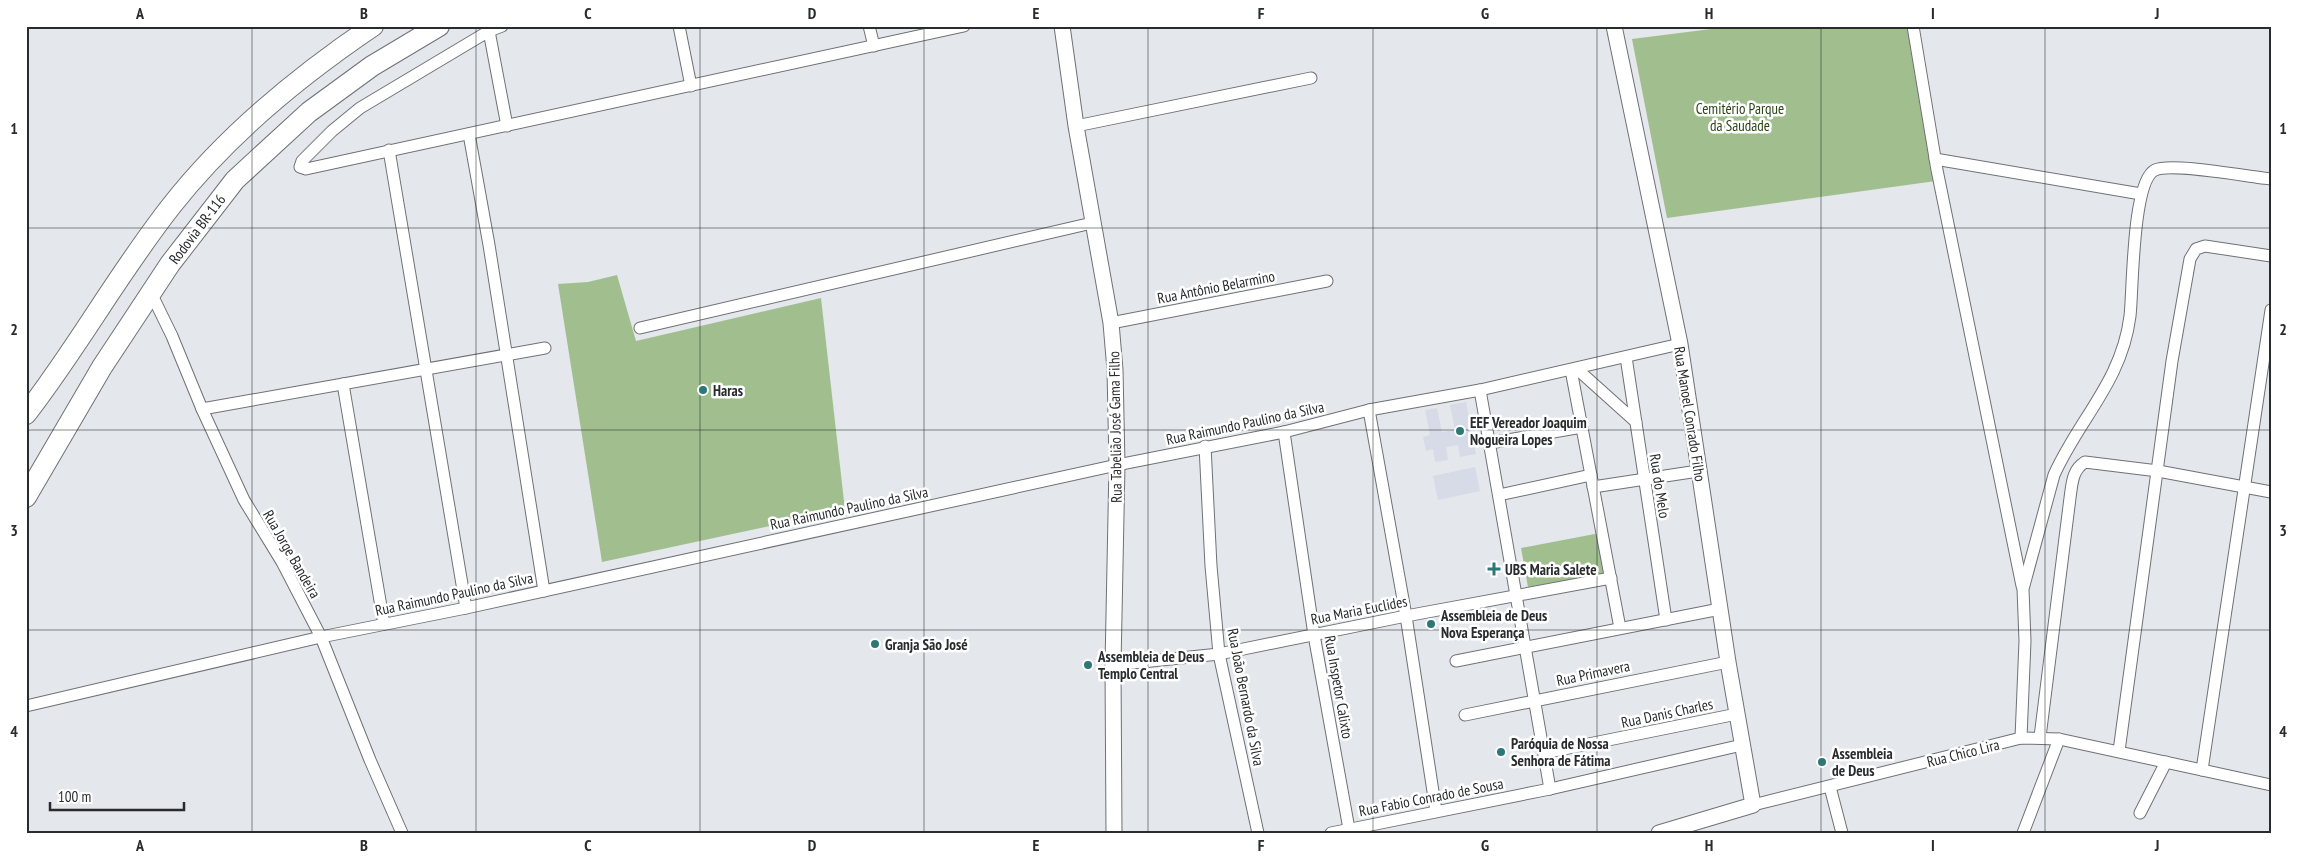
<svg xmlns="http://www.w3.org/2000/svg" width="2297" height="859" font-family="'PT Sans Narrow',sans-serif">
<style>
.built{fill:#d6dbe7}
.green{fill:#a1bf8e}
.lines{fill:none;stroke-linecap:round;stroke-linejoin:round}
.street-casing{stroke:#6f7176;stroke-width:13}
.secondary-casing{stroke:#6f7176;stroke-width:17}
.highway-casing{stroke:#6f7176;stroke-width:22}
.street{stroke:#fff;stroke-width:11}
.secondary{stroke:#fff;stroke-width:15}
.highway{stroke:#fff;stroke-width:20}
.grid{fill:none;stroke:#2a2b2d;stroke-width:1;stroke-opacity:0.55}
.poi-dot{fill:#2d7776;stroke:#fff;stroke-width:2}
.labels{text-anchor:middle;dominant-baseline:central;stroke-width:5;stroke-linejoin:round;paint-order:stroke}
.park-label{font-size:15px;fill:#2b4516;stroke:#fff}
.street-label{font-size:15px;fill:#2a2b2d;stroke:#fff}
.poi-label{font-size:15px;font-weight:bold;fill:#2a2b2d;stroke:#fff;text-anchor:start}
.neatline{fill:none;stroke:#2a2b2d;stroke-width:2}
.grid-label{font-size:16px;text-anchor:middle;font-weight:bold;fill:#2a2b2d}
</style>
<rect width="100%" height="100%" fill="#e4e7ec"/>
<g class="built">
<path d="M 1466,402 L 1476,454 L 1460,457 L 1458,445 L 1446,447 L 1448,460 L 1435,462 L 1433,449 L 1426,451 L 1423,437 L 1430,435 L 1425,410 L 1437,408 L 1442,432 L 1455,430 L 1450,405 Z"/>
<path d="M 1475,467 L 1480,491 L 1438,500 L 1433,476 Z"/>
</g>
<g class="green">
<path d="M 1735,26 L 1908,26 L 1936,181 L 1667,218 L 1632,39 Z"/>
<path d="M 617,275 L 636,341 L 821,298 L 845,510 L 602,562 L 558,284 L 588,282 Z"/>
<path d="M 1600,533 L 1607,573 L 1528,587 L 1521,548 Z"/>
</g>
<g class="lines">
<defs>
<g id="street">
<path d="M 502,26 L 489,31 L 360,108 L 332,131 L 302,161 L 300,167 L 306,169 L 964,26"/>
<path d="M 679,26 L 691,86"/>
<path d="M 869,26 L 874,46"/>
<path d="M 1913,26 L 1937,170 L 2022,586"/>
<path d="M 489,31 L 507,126"/>
<path d="M 1076,126 L 1311,78"/>
<path d="M 469,134 L 489,245 L 544,591"/>
<path d="M 389,150 L 466,608"/>
<path d="M 1935,159 L 2141,194"/>
<path d="M 151,293 L 172,336 L 202,409 L 244,500 L 282,562 L 321,637 L 370,760 L 402,833"/>
<path d="M 1111,323 L 1327,281"/>
<path d="M 640,328 L 1092,223"/>
<path d="M 1626,357 L 1666,620"/>
<path d="M 1577,369 L 1636,422"/>
<path d="M 1571,370 L 1620,628"/>
<path d="M 343,384 L 384,624"/>
<path d="M 1480,390 L 1550,789"/>
<path d="M 202,409 L 545,348"/>
<path d="M 1369,410 L 1406,616 L 1436,811"/>
<path d="M 1284,432 L 1314,635 L 1349,829"/>
<path d="M 1490,443 L 1582,427"/>
<path d="M 1205,446 L 1211,566 L 1219,654 L 1258,833"/>
<path d="M 1593,487 L 1698,471"/>
<path d="M 1499,495 L 1591,475"/>
<path d="M 1456,661 L 1720,609"/>
<path d="M 1113,665 L 1219,654 L 1406,616 L 1611,578"/>
<path d="M 26,706 L 321,637 L 466,608 L 1117,465 L 1284,432 L 1369,410 L 1480,390 L 1680,344"/>
<path d="M 1465,715 L 1728,662"/>
<path d="M 2040,737 L 2070,498 C 2072,484 2072,470 2085,462 L 2158,471 L 2271,492"/>
<path d="M 2021,738 L 2025,641 L 2023,589 L 2054,475 C 2079,419 2122,381 2130,316 C 2133,291 2132,181 2155,170 C 2171,162 2249,177 2271,179"/>
<path d="M 2119,751 L 2172,361 L 2190,259 L 2196,249 L 2205,246 L 2271,256"/>
<path d="M 1544,753 L 1737,714"/>
<path d="M 2202,770 L 2271,310"/>
<path d="M 1830,787 L 1842,833"/>
<path d="M 1753,805 L 2021,738 L 2059,739 L 2271,785"/>
<path d="M 2140,813 L 2166,762"/>
<path d="M 1331,833 L 1550,789 L 1742,745"/>
<path d="M 2023,833 L 2059,739"/>
</g>
<g id="secondary">
<path d="M 1062,26 L 1076,126 L 1111,323 L 1115,370 L 1117,465 L 1113,665 L 1114,833"/>
<path d="M 1614,26 L 1680,344 L 1728,662 L 1753,805 L 1659,833"/>
</g>
<g id="highway">
<path d="M 26,414 C 78,347 119,272 172,205 C 227,135 299,76 373,26"/>
<path d="M 26,497 L 102,367 L 170,264 L 235,180 L 309,112 L 372,66 L 439,26"/>
</g>
</defs>
<use href="#street" class="street-casing"/>
<use href="#secondary" class="secondary-casing"/>
<use href="#highway" class="highway-casing"/>
<use href="#street" class="street"/>
<use href="#secondary" class="secondary"/>
<use href="#highway" class="highway"/>
</g>
<path class="grid" d="M 252,26 L 252,833M 476,26 L 476,833M 700,26 L 700,833M 924,26 L 924,833M 1148,26 L 1148,833M 1373,26 L 1373,833M 1597,26 L 1597,833M 1821,26 L 1821,833M 2045,26 L 2045,833M 26,228 L 2271,228M 26,430 L 2271,430M 26,630 L 2271,630"/>
<g class="poi-dot">
<circle cx="703" cy="390" r="5"/>
<circle cx="1460" cy="431" r="5"/>
<path d="M1491.5 561.5h5v5h5v5h-5v5h-5v-5h-5v-5h5z"/>
<circle cx="1431" cy="624" r="5"/>
<circle cx="875" cy="644" r="5"/>
<circle cx="1088" cy="665" r="5"/>
<circle cx="1501" cy="752" r="5"/>
<circle cx="1822" cy="762" r="5"/>
</g>
<g class="labels">
<g class="park-label">
<text x="1740" y="108">Cemitério Parque<tspan x="1740" dy="17">da Saudade</tspan></text>
</g>
<g class="street-label">
<text transform="translate(197 229) rotate(-53)">Rodovia BR-116</text>
<text transform="translate(1216 287) rotate(-11)">Rua Antônio Belarmino</text>
<text transform="translate(1690 414) rotate(81)">Rua Manoel Conrado Filho</text>
<text transform="translate(1245 423) rotate(-12)">Rua Raimundo Paulino da Silva</text>
<text transform="translate(1115 427) rotate(-91)">Rua Tabelião José Gama Filho</text>
<text transform="translate(1660 486) rotate(81)">Rua do Melo</text>
<text transform="translate(849 508) rotate(-12)">Rua Raimundo Paulino da Silva</text>
<text transform="translate(292 554) rotate(60)">Rua Jorge Bandeira</text>
<text transform="translate(454 594) rotate(-12)">Rua Raimundo Paulino da Silva</text>
<text transform="translate(1359 610) rotate(-11)">Rua Maria Euclides</text>
<text transform="translate(1593 673) rotate(-12)">Rua Primavera</text>
<text transform="translate(1339 687) rotate(80)">Rua Inspetor Calixto</text>
<text transform="translate(1246 697) rotate(79)">Rua João Bernardo da Silva</text>
<text transform="translate(1667 713) rotate(-12)">Rua Danis Charles</text>
<text transform="translate(1963 753) rotate(-14)">Rua Chico Lira</text>
<text transform="translate(1431 797) rotate(-11)">Rua Fabio Conrado de Sousa</text>
</g>
<g class="poi-label">
<text x="713" y="390">Haras</text>
<text x="1470" y="422">EEF Vereador Joaquim<tspan x="1470" dy="17">Nogueira Lopes</tspan></text>
<text x="1505" y="569">UBS Maria Salete</text>
<text x="1441" y="615">Assembleia de Deus<tspan x="1441" dy="17">Nova Esperança</tspan></text>
<text x="885" y="644">Granja São José</text>
<text x="1098" y="656">Assembleia de Deus<tspan x="1098" dy="17">Templo Central</tspan></text>
<text x="1511" y="743">Paróquia de Nossa<tspan x="1511" dy="17">Senhora de Fátima</tspan></text>
<text x="1832" y="753">Assembleia<tspan x="1832" dy="17">de Deus</tspan></text>
</g>
</g>
<rect width="2297" height="859" fill="none" stroke="#ffffff" stroke-width="55"/>
<path d="M50 802v8h134v-8" fill="none" stroke="#2a2b2d" stroke-width="2.5"/>
<text x="58" y="802" font-size="15" fill="#2a2b2d" stroke="#ffffff" stroke-width="4" paint-order="stroke">100 m</text>
<rect x="28" y="28" width="2242" height="804" class="neatline"/>
<g class="grid-label">
<text x="140" y="19">A</text>
<text x="364" y="19">B</text>
<text x="588" y="19">C</text>
<text x="812" y="19">D</text>
<text x="1036" y="19">E</text>
<text x="1261" y="19">F</text>
<text x="1485" y="19">G</text>
<text x="1709" y="19">H</text>
<text x="1933" y="19">I</text>
<text x="2157" y="19">J</text>
<text x="14" y="134">1</text>
<text x="2283" y="134">1</text>
<text x="14" y="335">2</text>
<text x="2283" y="335">2</text>
<text x="14" y="536">3</text>
<text x="2283" y="536">3</text>
<text x="14" y="737">4</text>
<text x="2283" y="737">4</text>
<text x="140" y="851">A</text>
<text x="364" y="851">B</text>
<text x="588" y="851">C</text>
<text x="812" y="851">D</text>
<text x="1036" y="851">E</text>
<text x="1261" y="851">F</text>
<text x="1485" y="851">G</text>
<text x="1709" y="851">H</text>
<text x="1933" y="851">I</text>
<text x="2157" y="851">J</text>
</g>
</svg>
